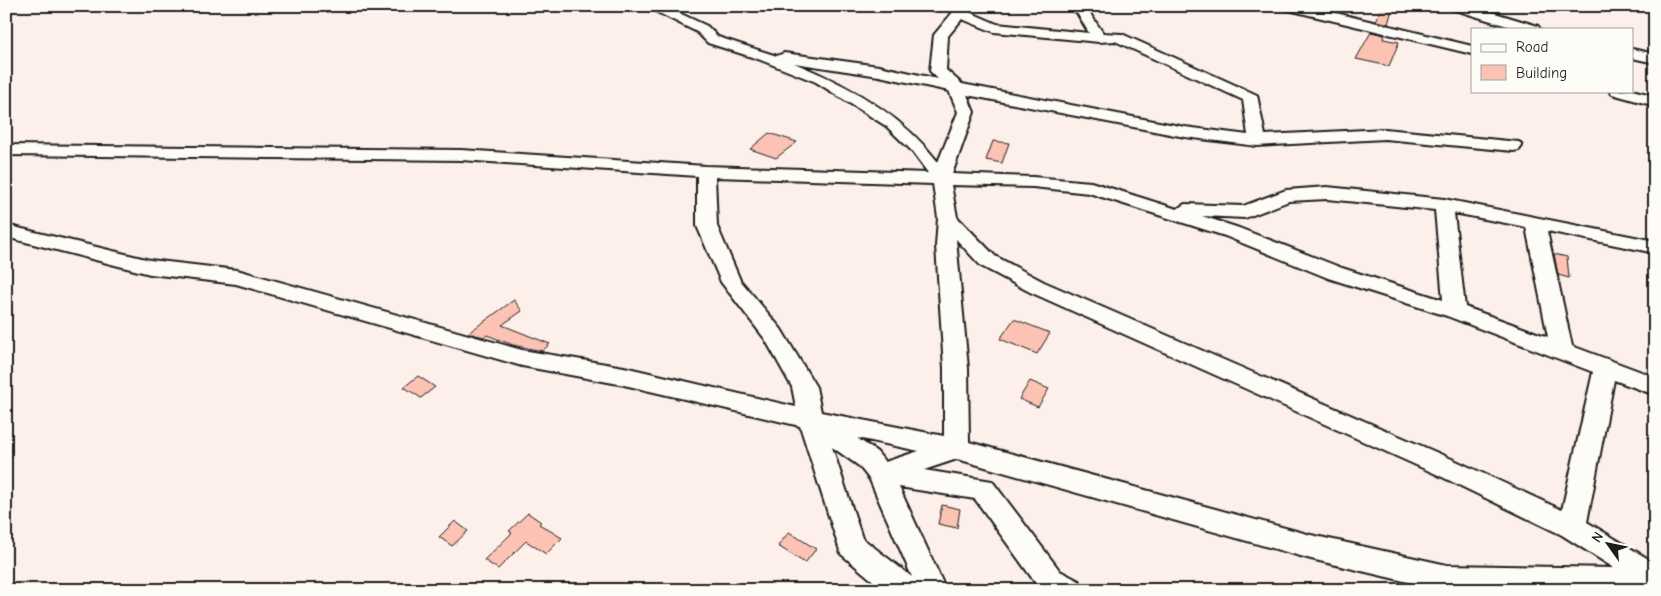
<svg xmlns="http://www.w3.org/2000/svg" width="1661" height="596" font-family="'Comic Neue',sans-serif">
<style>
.building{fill:#fcc2b4;stroke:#1c1c1c}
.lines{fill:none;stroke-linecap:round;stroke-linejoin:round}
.street-casing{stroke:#1c1c1c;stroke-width:4}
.street{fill:#fdfcf7;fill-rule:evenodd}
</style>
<rect width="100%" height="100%" fill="#fdf0ea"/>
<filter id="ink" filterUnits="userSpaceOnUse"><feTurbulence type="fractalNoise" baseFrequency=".02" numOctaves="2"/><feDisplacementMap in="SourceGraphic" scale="10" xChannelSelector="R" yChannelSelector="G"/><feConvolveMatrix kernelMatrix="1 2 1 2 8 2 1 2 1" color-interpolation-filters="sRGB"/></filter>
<g filter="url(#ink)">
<g class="building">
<path d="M 1382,6 L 1393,6 L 1388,24 L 1376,21 Z"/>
<path d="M 1371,32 L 1384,35 L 1383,39 L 1399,42 L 1389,66 L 1356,59 Z"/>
<path d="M 769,133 L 797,142 L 776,158 L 750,149 Z"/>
<path d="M 993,141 L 1009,143 L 1002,163 L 986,160 Z"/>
<path d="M 1554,254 L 1567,257 L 1569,278 L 1558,275 Z"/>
<path d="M 514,300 L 522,311 L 502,325 L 550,344 L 542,351 L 513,345 L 487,335 L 484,337 L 468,333 Z"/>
<path d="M 1014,319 L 1050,333 L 1037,354 L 1000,339 Z"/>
<path d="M 418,376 L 435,387 L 421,398 L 404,387 Z"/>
<path d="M 1030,381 L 1049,389 L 1038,407 L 1019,399 Z"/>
<path d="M 942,505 L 960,509 L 957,528 L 938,524 Z"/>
<path d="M 528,513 L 541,522 L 539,524 L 562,538 L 546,554 L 526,541 L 498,569 L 484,560 L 512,533 L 509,531 Z"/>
<path d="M 455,521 L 468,531 L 452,546 L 439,537 Z"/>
<path d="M 789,532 L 816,549 L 805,563 L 778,546 Z"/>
</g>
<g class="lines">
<defs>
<g id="street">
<path d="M 645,6 L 664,6 L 707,26 L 718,37 L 777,56 L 784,53 L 879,66 L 938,79 L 930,71 L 934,35 L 953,12 L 954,6 L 968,6 L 967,11 L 997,24 L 1089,33 L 1077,13 L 1066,6 L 1085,6 L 1103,33 L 1122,34 L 1257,95 L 1265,135 L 1385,129 L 1519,142 L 1522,146 L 1519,150 L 1513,151 L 1385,139 L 1257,146 L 1185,137 L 967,95 L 974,112 L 952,174 L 1033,177 L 1091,182 L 1177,209 L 1185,204 L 1243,206 L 1286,190 L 1327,187 L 1444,199 L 1655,241 L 1655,253 L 1547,231 L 1572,346 L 1655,377 L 1655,395 L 1614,380 L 1587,522 L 1655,563 L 1655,590 L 1442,590 L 1311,559 L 957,459 L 924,470 L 992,481 L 1060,571 L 1079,581 L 1083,590 L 1040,589 L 975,499 L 899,487 L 946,590 L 884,590 L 841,554 L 800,426 L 624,385 L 522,366 L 236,284 L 150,274 L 6,237 L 6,225 L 150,260 L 237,270 L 522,350 L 624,367 L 796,407 L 792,387 L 765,339 L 721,282 L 697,226 L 697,176 L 461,160 L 6,155 L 6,145 L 461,150 L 706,166 L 928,173 L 911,150 L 886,126 L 816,82 L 758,59 L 708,43 L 697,32 ZM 962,19 L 994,32 L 1099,42 L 1115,41 L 1243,100 L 1248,135 L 1185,127 L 962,84 L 946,70 L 948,36 ZM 794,63 L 879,76 L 949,91 L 958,112 L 938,162 C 902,115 849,85 794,63 ZM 715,177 L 933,184 L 938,218 L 936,246 L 944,368 L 944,436 L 821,412 L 816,387 L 781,329 L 740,280 L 717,226 ZM 951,185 L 1033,187 L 1089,193 L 1225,236 L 1328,278 L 1447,316 L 1593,372 L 1562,510 L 1454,460 L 1044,282 L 995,256 L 957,217 ZM 1327,199 L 1435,210 L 1443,300 L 1342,268 L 1239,228 L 1202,216 L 1245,218 L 1289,201 ZM 1454,213 L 1526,227 L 1548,337 L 1465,307 ZM 956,239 L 981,266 L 1030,292 L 1436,474 L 1562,535 L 1614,568 L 1447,565 L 1311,535 L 969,442 L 968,368 ZM 857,438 L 919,451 L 885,462 L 877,452 ZM 832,447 L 859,466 L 870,480 L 912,577 L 862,538 Z"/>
<path d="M 1282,6 L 1307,6 L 1472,46 L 1472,54 L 1284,9 Z"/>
<path d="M 1450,6 L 1472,6 L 1538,26 L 1540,29 L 1517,29 L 1452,9 Z"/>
<path d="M 1632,49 L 1655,54 L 1655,63 L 1632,58 Z"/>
<path d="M 1632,90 L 1655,96 L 1655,106 L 1612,94 L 1610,91 Z"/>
</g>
</defs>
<use href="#street" class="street-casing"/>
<use href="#street" class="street"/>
</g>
</g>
<rect width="1661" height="596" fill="none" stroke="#fdfcf7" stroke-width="25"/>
<rect x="12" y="12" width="1636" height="571" fill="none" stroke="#1c1c1c" stroke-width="2" filter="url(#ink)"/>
<rect x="1471" y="28" width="162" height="65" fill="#fdfcf7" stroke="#a3a29f"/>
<rect x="1481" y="44" width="25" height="8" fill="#fdfcf7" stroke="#a3a29f"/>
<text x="1516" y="52" font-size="15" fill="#1c1c1c">Road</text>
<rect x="1481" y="65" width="25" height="15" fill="#fcc2b4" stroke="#a3a29f"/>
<text x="1516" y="78" font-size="15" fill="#1c1c1c">Building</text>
<g transform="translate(1608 544) rotate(303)" stroke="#fdfcf7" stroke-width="4" paint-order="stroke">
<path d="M0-4L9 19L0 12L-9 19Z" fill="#1c1c1c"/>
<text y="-8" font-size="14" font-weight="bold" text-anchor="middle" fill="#1c1c1c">N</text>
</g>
</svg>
